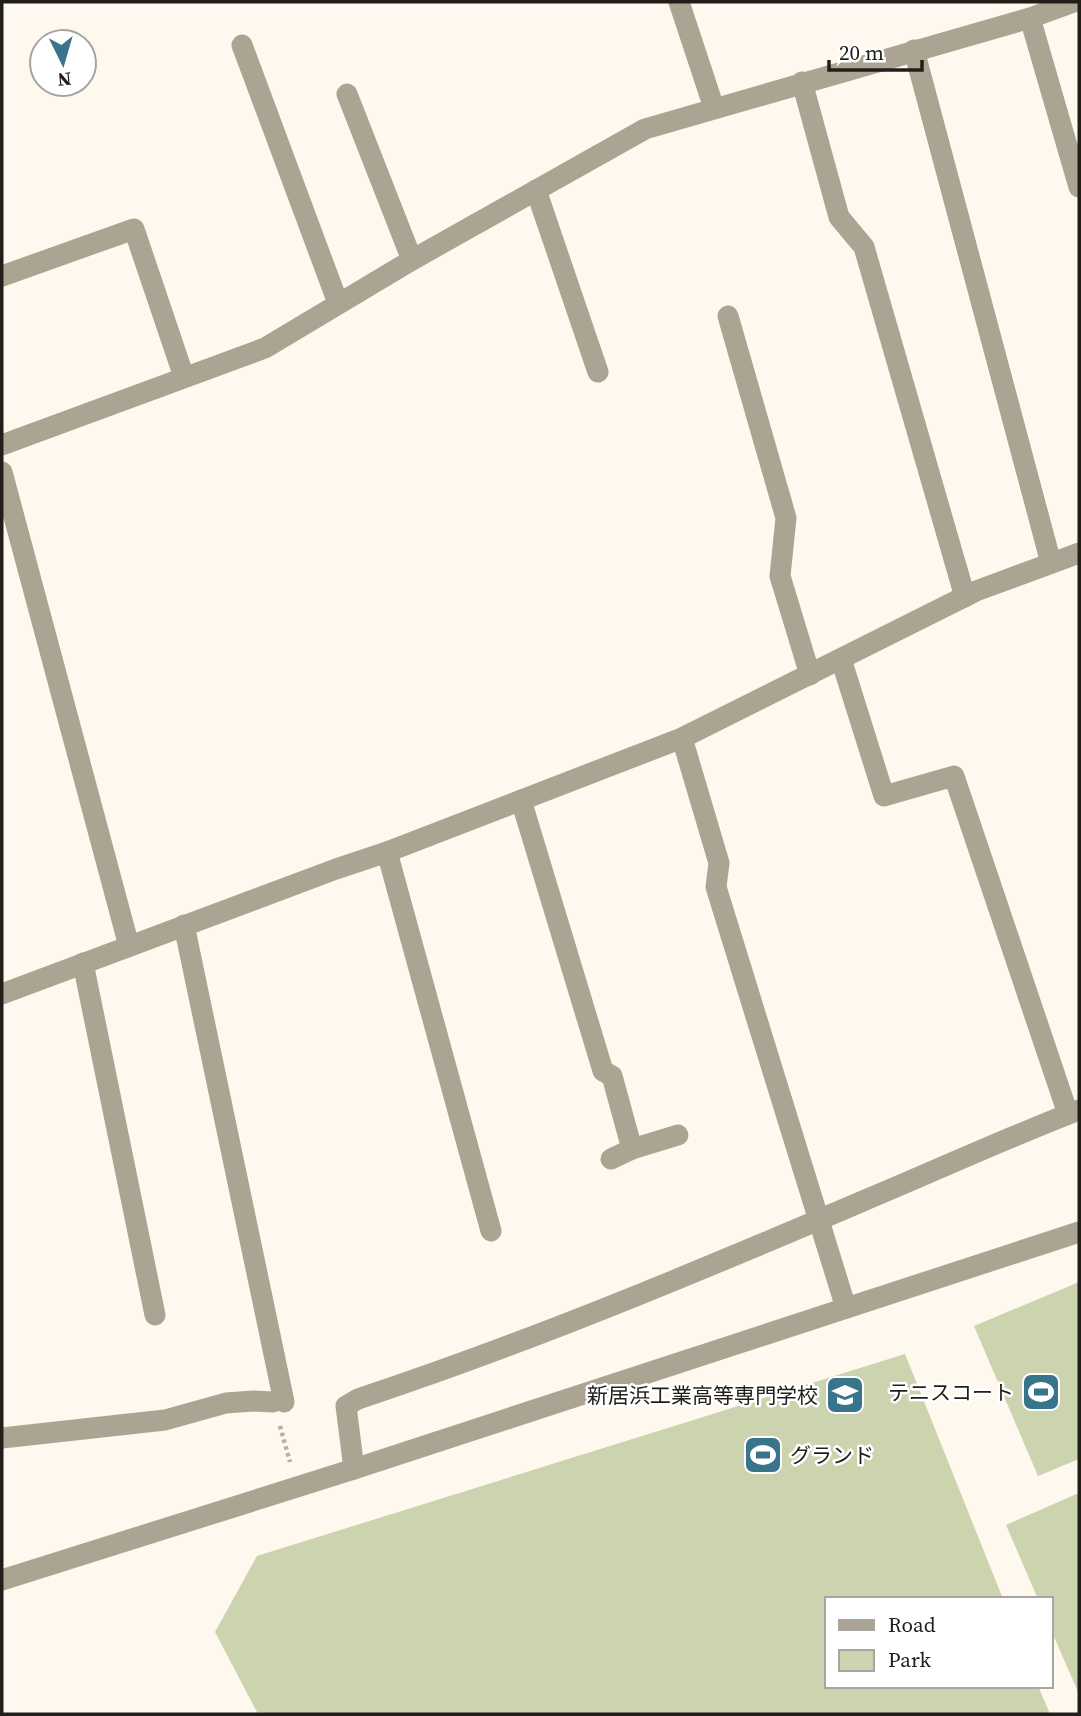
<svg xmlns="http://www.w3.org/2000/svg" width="1081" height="1716" font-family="'Source Serif 4','Noto Sans JP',serif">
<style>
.green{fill:#ccd3af}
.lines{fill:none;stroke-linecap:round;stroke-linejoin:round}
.path{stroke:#b5b0a8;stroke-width:4.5;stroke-dasharray:3.5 3.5;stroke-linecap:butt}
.street{stroke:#aba493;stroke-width:21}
.labels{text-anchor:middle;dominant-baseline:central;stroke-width:5;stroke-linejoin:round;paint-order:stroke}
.poi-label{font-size:21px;fill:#211e1a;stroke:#fff;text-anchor:end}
</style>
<rect width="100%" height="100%" fill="#fef8ee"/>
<g class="green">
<path d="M 1079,1282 L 1079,1459 L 1038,1476 L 974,1326 Z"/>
<path d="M 905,1354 L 1003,1599 L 827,1599 L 827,1686 L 1038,1686 L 1050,1714 L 258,1714 L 215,1632 L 257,1556 Z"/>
<path d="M 1079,1493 L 1079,1694 L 1051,1630 L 1051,1599 L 1038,1599 L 1006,1525 Z"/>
</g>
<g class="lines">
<path class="path" d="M 280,1426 L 290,1462"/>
<g class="street">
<path d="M 679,2 L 714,108"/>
<path d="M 1030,18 L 1079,187"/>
<path d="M 242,45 L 338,303"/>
<path d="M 914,50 L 1051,563"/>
<path d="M 802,82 L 839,217 L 864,247 L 965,597"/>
<path d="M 347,94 L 412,260"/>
<path d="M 536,190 L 598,372"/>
<path d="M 2,276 L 134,229 L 184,377"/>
<path d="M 728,316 L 786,518 L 780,576 L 810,675"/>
<path d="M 2,445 L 265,348 L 412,260 L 645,129 L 1030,18 L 1074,2"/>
<path d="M 2,472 L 129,946"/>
<path d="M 841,659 L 884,796 L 954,776 L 1068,1114"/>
<path d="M 682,738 L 719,863 L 716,887 L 846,1308"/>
<path d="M 521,800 L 603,1071 L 612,1076 L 632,1149"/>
<path d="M 387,852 L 491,1231"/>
<path d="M 184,925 L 284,1402"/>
<path d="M 83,963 L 155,1315"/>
<path d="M 2,994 L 336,869 L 387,852 L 682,738 L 976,591 L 1079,553"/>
<path d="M 611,1159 L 632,1149 L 678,1135"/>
<path d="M 2,1438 L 165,1420 L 226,1403 L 253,1401 L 273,1402"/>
<path d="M 354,1469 L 346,1406 L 358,1399 C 530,1342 697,1272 863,1201 C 935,1171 1006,1138 1079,1110"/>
<path d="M 2,1580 L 354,1469 L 1079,1232"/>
</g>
</g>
<defs>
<symbol id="stadium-square" viewBox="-11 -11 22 22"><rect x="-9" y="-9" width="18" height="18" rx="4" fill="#38748b" stroke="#fff"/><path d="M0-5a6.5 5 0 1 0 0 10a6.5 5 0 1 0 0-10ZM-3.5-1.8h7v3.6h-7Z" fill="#fff"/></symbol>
<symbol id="university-square" viewBox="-11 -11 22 22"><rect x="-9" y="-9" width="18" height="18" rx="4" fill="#38748b" stroke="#fff"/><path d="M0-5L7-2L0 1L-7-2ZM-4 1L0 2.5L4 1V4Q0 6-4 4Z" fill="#fff"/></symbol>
</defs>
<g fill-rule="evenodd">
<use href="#stadium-square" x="1019" y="1370" width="44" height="44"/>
<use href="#university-square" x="823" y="1373" width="44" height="44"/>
<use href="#stadium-square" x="741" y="1433" width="44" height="44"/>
</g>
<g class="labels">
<g class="poi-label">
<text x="1014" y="1392">テニスコート</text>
<text x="818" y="1395">新居浜工業高等専門学校</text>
<text x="790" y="1455" text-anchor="start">グランド</text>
</g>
</g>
<rect width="1081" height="1716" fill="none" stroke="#211e1a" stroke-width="7"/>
<rect x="825" y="1597" width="228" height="91" fill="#ffffff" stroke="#a6a5a3" stroke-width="2"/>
<rect x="839" y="1620" width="35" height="10" fill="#aba493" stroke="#a6a5a3" stroke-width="2"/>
<text x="888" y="1632" font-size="21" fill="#211e1a">Road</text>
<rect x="839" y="1650" width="35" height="21" fill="#ccd3af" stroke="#a6a5a3" stroke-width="2"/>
<text x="888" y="1667" font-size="21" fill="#211e1a">Park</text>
<g transform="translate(63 63) rotate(175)"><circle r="33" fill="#ffffff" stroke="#a6a5a3" stroke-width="2"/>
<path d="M0-5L12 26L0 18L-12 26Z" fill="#38748b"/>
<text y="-10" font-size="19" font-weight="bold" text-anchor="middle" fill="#211e1a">N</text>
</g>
<path d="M829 60v10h93v-10" fill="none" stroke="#211e1a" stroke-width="3.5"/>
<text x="839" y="60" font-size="21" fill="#211e1a" stroke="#ffffff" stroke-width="5" paint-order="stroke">20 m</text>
</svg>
